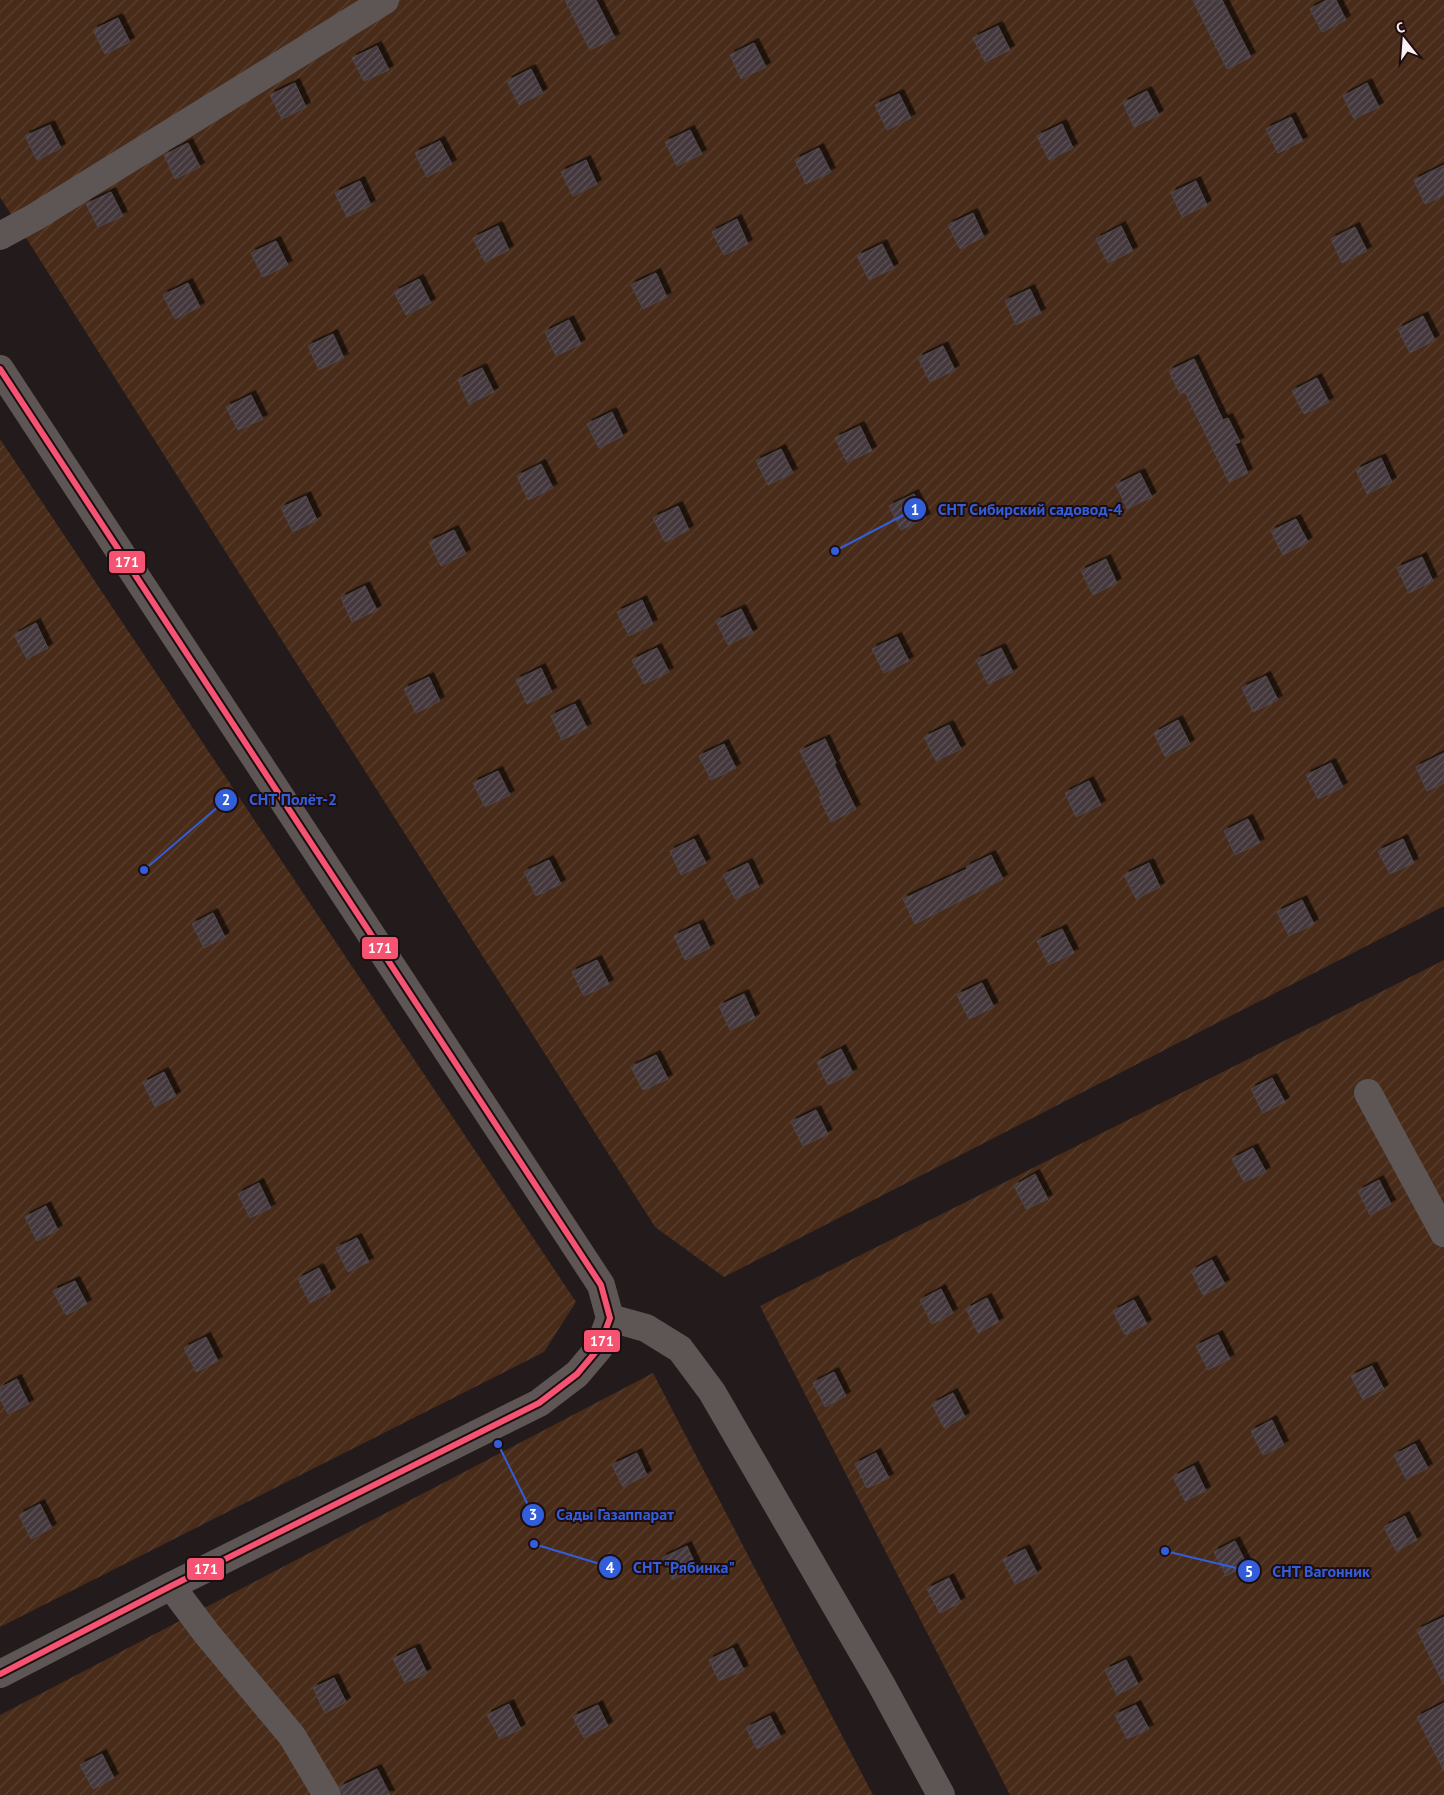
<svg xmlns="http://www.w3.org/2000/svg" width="1444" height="1795" font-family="'PT Sans',sans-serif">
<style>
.garden{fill:url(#garden-furrows)}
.building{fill:url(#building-hatch);stroke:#4c4648;filter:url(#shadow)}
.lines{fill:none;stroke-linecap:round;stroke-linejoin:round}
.minor{stroke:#5e5655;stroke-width:28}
.tertiary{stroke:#5e5655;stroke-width:28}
.bus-1-casing{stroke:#1d0d11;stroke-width:10}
.bus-1{stroke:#f65372;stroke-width:6}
.leader{fill:none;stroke:#335eda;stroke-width:2}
.callout-dot{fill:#335eda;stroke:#1d0d11;stroke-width:2}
.mark-label{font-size:15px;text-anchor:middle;font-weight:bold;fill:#fff}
.callout-label{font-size:16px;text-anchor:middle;font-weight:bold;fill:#335eda;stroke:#1d0d11;stroke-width:4;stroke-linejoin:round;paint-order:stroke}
.line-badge{stroke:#1d0d11;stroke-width:2}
.badge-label{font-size:14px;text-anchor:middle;font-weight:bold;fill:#fff}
</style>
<defs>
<pattern id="garden-furrows" width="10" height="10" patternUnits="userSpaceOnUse" patternTransform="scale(1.25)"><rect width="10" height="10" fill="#482b19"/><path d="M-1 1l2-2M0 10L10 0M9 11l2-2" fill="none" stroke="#5a4030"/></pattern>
<pattern id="building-hatch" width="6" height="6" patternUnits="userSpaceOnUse" patternTransform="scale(1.25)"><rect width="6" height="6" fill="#44383d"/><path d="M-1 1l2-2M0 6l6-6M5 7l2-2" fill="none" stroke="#605559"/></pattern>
<filter id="shadow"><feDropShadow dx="4.5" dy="-4.5" stdDeviation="0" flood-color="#0009"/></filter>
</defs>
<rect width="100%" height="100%" fill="#231a1c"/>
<g class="garden">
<path d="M 0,0 L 1444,0 L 1444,906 L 724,1277 L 655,1227 L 0,197 Z"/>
<path d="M 0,439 L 576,1302 L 544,1352 L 0,1627 Z"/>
<path d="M 1444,960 L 1444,1795 L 1010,1795 L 760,1306 Z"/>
<path d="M 653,1373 L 873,1795 L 0,1795 L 0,1715 Z"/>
</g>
<g class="building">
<path d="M 565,0 L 596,0 L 615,38 L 590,50 Z"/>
<path d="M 1193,0 L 1222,0 L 1251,57 L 1227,69 Z"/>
<path d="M 1327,0 L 1336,0 L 1346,20 L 1322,32 L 1310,9 Z"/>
<path d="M 118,18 L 130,42 L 105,54 L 93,30 Z"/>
<path d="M 998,26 L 1010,50 L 985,62 L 973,38 Z"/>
<path d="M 754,43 L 766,67 L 741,79 L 730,55 Z"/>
<path d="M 377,46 L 389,70 L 364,81 L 352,58 Z"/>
<path d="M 531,69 L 543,93 L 519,105 L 507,81 Z"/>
<path d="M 295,83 L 306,107 L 282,119 L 270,95 Z"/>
<path d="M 1367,83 L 1379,107 L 1354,119 L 1343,96 Z"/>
<path d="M 1147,91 L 1159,115 L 1134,127 L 1123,103 Z"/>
<path d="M 899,94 L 911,118 L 887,130 L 875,105 Z"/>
<path d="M 1291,117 L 1303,141 L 1278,153 L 1266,129 Z"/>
<path d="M 1062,124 L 1073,148 L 1049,160 L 1037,136 Z"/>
<path d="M 50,125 L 61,148 L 37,160 L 25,136 Z"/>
<path d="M 690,130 L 702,154 L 677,166 L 665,142 Z"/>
<path d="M 440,141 L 452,164 L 427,177 L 415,153 Z"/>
<path d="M 188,143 L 200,167 L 175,179 L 164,155 Z"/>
<path d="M 819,148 L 831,172 L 806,184 L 795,160 Z"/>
<path d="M 586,160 L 597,184 L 573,196 L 561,172 Z"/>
<path d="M 1444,165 L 1444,195 L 1425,204 L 1414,180 Z"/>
<path d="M 360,181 L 371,205 L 347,217 L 335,193 Z"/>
<path d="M 1196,181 L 1207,205 L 1182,217 L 1171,193 Z"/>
<path d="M 111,192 L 123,216 L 98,227 L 86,204 Z"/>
<path d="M 973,213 L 984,237 L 960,249 L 948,225 Z"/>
<path d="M 737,219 L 748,244 L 724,255 L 712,232 Z"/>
<path d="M 498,226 L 509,250 L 485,262 L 473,238 Z"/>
<path d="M 1121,226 L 1133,251 L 1108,263 L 1096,239 Z"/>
<path d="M 1355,227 L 1367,251 L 1342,263 L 1331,239 Z"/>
<path d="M 276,241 L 288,265 L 263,277 L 251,253 Z"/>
<path d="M 882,244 L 894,268 L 869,280 L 857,256 Z"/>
<path d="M 656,273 L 667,297 L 643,309 L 631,285 Z"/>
<path d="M 419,279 L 431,303 L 406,315 L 394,292 Z"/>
<path d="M 188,283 L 200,307 L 175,319 L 163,295 Z"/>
<path d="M 1030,289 L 1041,313 L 1016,325 L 1005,301 Z"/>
<path d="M 1423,316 L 1435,340 L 1410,353 L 1398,329 Z"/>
<path d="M 569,320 L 581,344 L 556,356 L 545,332 Z"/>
<path d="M 333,334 L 344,358 L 319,370 L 308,346 Z"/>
<path d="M 943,346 L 955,370 L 930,382 L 918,358 Z"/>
<path d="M 1194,359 L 1223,420 L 1228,418 L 1240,442 L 1235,444 L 1248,473 L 1229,482 L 1185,392 L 1180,394 L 1169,371 Z"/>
<path d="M 482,368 L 494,392 L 469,404 L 458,380 Z"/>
<path d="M 1317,378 L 1329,402 L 1304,414 L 1292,391 Z"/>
<path d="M 251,395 L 263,419 L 238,430 L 226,407 Z"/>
<path d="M 612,412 L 623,436 L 599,448 L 587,424 Z"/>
<path d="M 860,426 L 872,451 L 847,462 L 835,438 Z"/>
<path d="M 781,449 L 793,473 L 768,485 L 756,461 Z"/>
<path d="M 1381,458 L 1392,482 L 1367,494 L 1356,470 Z"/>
<path d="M 541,464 L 553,488 L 528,500 L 517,476 Z"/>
<path d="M 1140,473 L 1152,497 L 1127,509 L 1116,485 Z"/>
<path d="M 914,494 L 926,518 L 901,530 L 889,506 Z"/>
<path d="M 306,496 L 317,520 L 293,532 L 281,508 Z"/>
<path d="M 678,506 L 689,530 L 665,542 L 653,518 Z"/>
<path d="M 1296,519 L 1308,542 L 1283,555 L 1271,531 Z"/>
<path d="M 454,530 L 466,554 L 441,566 L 429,542 Z"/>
<path d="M 1422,557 L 1433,581 L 1409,593 L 1397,568 Z"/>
<path d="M 1106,559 L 1117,583 L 1093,595 L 1081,571 Z"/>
<path d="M 365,586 L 377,610 L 352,622 L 341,598 Z"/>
<path d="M 642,600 L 653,624 L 629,636 L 617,612 Z"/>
<path d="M 741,609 L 753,633 L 728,645 L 716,621 Z"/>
<path d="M 36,623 L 48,648 L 27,659 L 14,635 Z"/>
<path d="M 897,637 L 909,661 L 884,673 L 872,649 Z"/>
<path d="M 657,648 L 669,672 L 644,684 L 632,660 Z"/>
<path d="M 1001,648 L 1013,672 L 988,684 L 976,660 Z"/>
<path d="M 541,668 L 552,692 L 527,704 L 516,680 Z"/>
<path d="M 1266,676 L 1278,700 L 1253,712 L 1242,688 Z"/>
<path d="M 429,677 L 440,701 L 416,713 L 404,689 Z"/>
<path d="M 575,704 L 587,728 L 562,740 L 551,716 Z"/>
<path d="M 1178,720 L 1190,744 L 1165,757 L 1154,733 Z"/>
<path d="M 949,725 L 961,749 L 936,761 L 924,737 Z"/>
<path d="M 825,739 L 836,763 L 834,764 L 856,809 L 831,822 L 819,797 L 822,796 L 800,751 Z"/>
<path d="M 724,744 L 736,768 L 711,780 L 699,756 Z"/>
<path d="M 1444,753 L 1444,783 L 1427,791 L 1416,767 Z"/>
<path d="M 1331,763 L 1343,787 L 1318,799 L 1306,775 Z"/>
<path d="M 498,771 L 510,795 L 485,807 L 473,783 Z"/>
<path d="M 1089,781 L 1101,805 L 1076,817 L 1065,793 Z"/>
<path d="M 1248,819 L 1260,843 L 1235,855 L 1224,831 Z"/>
<path d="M 694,839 L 706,863 L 681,875 L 670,851 Z"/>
<path d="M 1403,839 L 1414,863 L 1390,874 L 1378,851 Z"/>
<path d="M 991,855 L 1003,879 L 915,924 L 903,899 L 967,869 L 966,867 Z"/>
<path d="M 549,860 L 561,884 L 536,896 L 524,872 Z"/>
<path d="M 748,863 L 759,887 L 735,899 L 723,875 Z"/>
<path d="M 1149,863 L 1160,887 L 1136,899 L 1124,875 Z"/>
<path d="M 1302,900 L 1314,924 L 1289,936 L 1277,912 Z"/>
<path d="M 213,913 L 225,937 L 204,948 L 192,924 Z"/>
<path d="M 699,924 L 710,948 L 685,960 L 674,936 Z"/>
<path d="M 1062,929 L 1074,953 L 1049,965 L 1037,941 Z"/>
<path d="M 597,960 L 609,984 L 584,996 L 572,972 Z"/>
<path d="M 982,983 L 994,1007 L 969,1019 L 957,995 Z"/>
<path d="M 744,994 L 755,1018 L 730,1030 L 719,1006 Z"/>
<path d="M 841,1049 L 853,1073 L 828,1085 L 817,1062 Z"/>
<path d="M 656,1055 L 668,1079 L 643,1090 L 631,1067 Z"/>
<path d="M 164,1072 L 176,1096 L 155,1107 L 143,1083 Z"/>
<path d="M 1272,1078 L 1285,1102 L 1263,1113 L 1251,1089 Z"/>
<path d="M 816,1110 L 828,1134 L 803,1146 L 791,1122 Z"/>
<path d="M 1253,1148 L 1266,1172 L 1244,1182 L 1232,1159 Z"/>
<path d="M 1035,1174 L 1048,1199 L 1026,1209 L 1014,1186 Z"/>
<path d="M 1379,1180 L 1391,1204 L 1370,1215 L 1358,1191 Z"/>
<path d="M 259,1183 L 271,1208 L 250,1218 L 238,1194 Z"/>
<path d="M 46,1206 L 58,1230 L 37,1241 L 25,1217 Z"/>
<path d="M 357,1238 L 369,1262 L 348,1272 L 336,1248 Z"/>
<path d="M 1212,1260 L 1225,1284 L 1203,1295 L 1191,1271 Z"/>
<path d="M 319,1268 L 331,1292 L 310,1303 L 298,1279 Z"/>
<path d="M 75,1281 L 87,1304 L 66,1315 L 53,1291 Z"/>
<path d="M 941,1289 L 953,1313 L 932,1324 L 920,1300 Z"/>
<path d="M 987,1298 L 999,1322 L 978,1333 L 966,1309 Z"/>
<path d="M 1134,1300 L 1147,1324 L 1125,1335 L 1113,1311 Z"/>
<path d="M 1218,1335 L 1230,1359 L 1208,1370 L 1196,1346 Z"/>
<path d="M 206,1337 L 218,1361 L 196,1372 L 184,1348 Z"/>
<path d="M 1372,1366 L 1384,1389 L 1363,1400 L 1351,1376 Z"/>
<path d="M 834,1372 L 846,1396 L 825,1407 L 813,1383 Z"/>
<path d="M 17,1379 L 29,1404 L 8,1414 L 0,1399 L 0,1388 Z"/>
<path d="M 953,1393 L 965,1417 L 944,1428 L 932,1404 Z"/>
<path d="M 1272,1420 L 1284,1445 L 1263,1455 L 1251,1431 Z"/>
<path d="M 1415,1444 L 1428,1468 L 1406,1479 L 1394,1455 Z"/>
<path d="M 637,1453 L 647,1475 L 623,1487 L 612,1465 Z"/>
<path d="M 876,1453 L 889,1478 L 867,1488 L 855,1464 Z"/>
<path d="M 1194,1466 L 1206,1491 L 1185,1501 L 1173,1477 Z"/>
<path d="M 40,1504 L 52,1528 L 31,1539 L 19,1515 Z"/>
<path d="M 1405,1516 L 1417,1540 L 1396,1551 L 1384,1527 Z"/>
<path d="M 1235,1541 L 1247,1565 L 1226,1576 L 1214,1552 Z"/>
<path d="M 687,1546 L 697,1568 L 673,1580 L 662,1558 Z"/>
<path d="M 1025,1549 L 1037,1573 L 1015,1584 L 1003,1560 Z"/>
<path d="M 949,1578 L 961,1602 L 940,1613 L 927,1589 Z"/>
<path d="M 1444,1617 L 1444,1685 L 1417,1630 Z"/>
<path d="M 415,1648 L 427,1673 L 405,1683 L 393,1659 Z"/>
<path d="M 733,1648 L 744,1670 L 719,1681 L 709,1660 Z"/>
<path d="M 1126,1660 L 1138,1684 L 1117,1695 L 1105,1670 Z"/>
<path d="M 334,1678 L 346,1702 L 325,1713 L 313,1688 Z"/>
<path d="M 1444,1703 L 1444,1771 L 1417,1717 Z"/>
<path d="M 509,1704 L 521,1729 L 500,1739 L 487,1715 Z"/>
<path d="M 598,1705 L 608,1726 L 584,1738 L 573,1717 Z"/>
<path d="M 1136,1705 L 1149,1729 L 1127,1739 L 1115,1715 Z"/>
<path d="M 770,1716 L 781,1737 L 757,1749 L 746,1728 Z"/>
<path d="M 102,1754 L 114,1778 L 93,1789 L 80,1765 Z"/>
<path d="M 377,1769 L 390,1795 L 343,1795 L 340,1787 Z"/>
</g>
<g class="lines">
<g class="minor">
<path d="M 0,236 L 35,217 L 385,0"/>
<path d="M 1368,1093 L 1444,1233"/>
<path d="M 610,1318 L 646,1328 L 680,1349 L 712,1392 L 881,1684 L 941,1795"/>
<path d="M 171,1586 L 207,1634 L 292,1736 L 327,1795"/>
</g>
<path class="tertiary" d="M 0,369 L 601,1285 L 610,1318 L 599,1348 L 577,1374 L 539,1403 L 171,1586 L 0,1674"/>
<defs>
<path id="bus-1" d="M 0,369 L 601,1285 L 610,1318 L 599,1348 L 577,1374 L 539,1403 L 171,1586 L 0,1674"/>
</defs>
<use href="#bus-1" class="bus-1-casing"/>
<use href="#bus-1" class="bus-1"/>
</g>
<path class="leader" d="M835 551L915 509M144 870L226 800M498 1444L533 1515M534 1544L610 1567M1165 1551L1249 1571"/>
<g class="callout-dot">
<circle cx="835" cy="551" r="5"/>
<circle cx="144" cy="870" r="5"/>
<circle cx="498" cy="1444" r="5"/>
<circle cx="534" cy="1544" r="5"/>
<circle cx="1165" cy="1551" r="5"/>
<circle cx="915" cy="509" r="12"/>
<circle cx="226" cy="800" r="12"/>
<circle cx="533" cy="1515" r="12"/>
<circle cx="610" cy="1567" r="12"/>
<circle cx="1249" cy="1571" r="12"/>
</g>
<g class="mark-label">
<text x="915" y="515">1</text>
<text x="226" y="805">2</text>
<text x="533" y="1520">3</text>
<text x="610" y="1573">4</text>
<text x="1249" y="1577">5</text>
</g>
<g class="callout-label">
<text x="1030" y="515">СНТ Сибирский садовод-4</text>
<text x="293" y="805">СНТ Полёт-2</text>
<text x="615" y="1520">Сады Газаппарат</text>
<text x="684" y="1573">СНТ "Рябинка"</text>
<text x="1321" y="1577">СНТ Вагонник</text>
</g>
<g class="line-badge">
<rect x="108" y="550" width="38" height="24" rx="5" fill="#f65372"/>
<rect x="361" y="936" width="38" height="24" rx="5" fill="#f65372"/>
<rect x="583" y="1329" width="38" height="24" rx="5" fill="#f65372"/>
<rect x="186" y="1557" width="39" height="24" rx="5" fill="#f65372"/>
</g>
<g class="badge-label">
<text x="127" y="567">171</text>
<text x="380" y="953">171</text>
<text x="602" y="1346">171</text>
<text x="206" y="1574">171</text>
</g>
<g transform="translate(1404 40) rotate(343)" stroke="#1d0d11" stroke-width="4" paint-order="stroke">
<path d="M0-4L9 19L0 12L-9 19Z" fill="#faeef0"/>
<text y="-8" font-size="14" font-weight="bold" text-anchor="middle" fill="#faeef0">С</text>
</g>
</svg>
